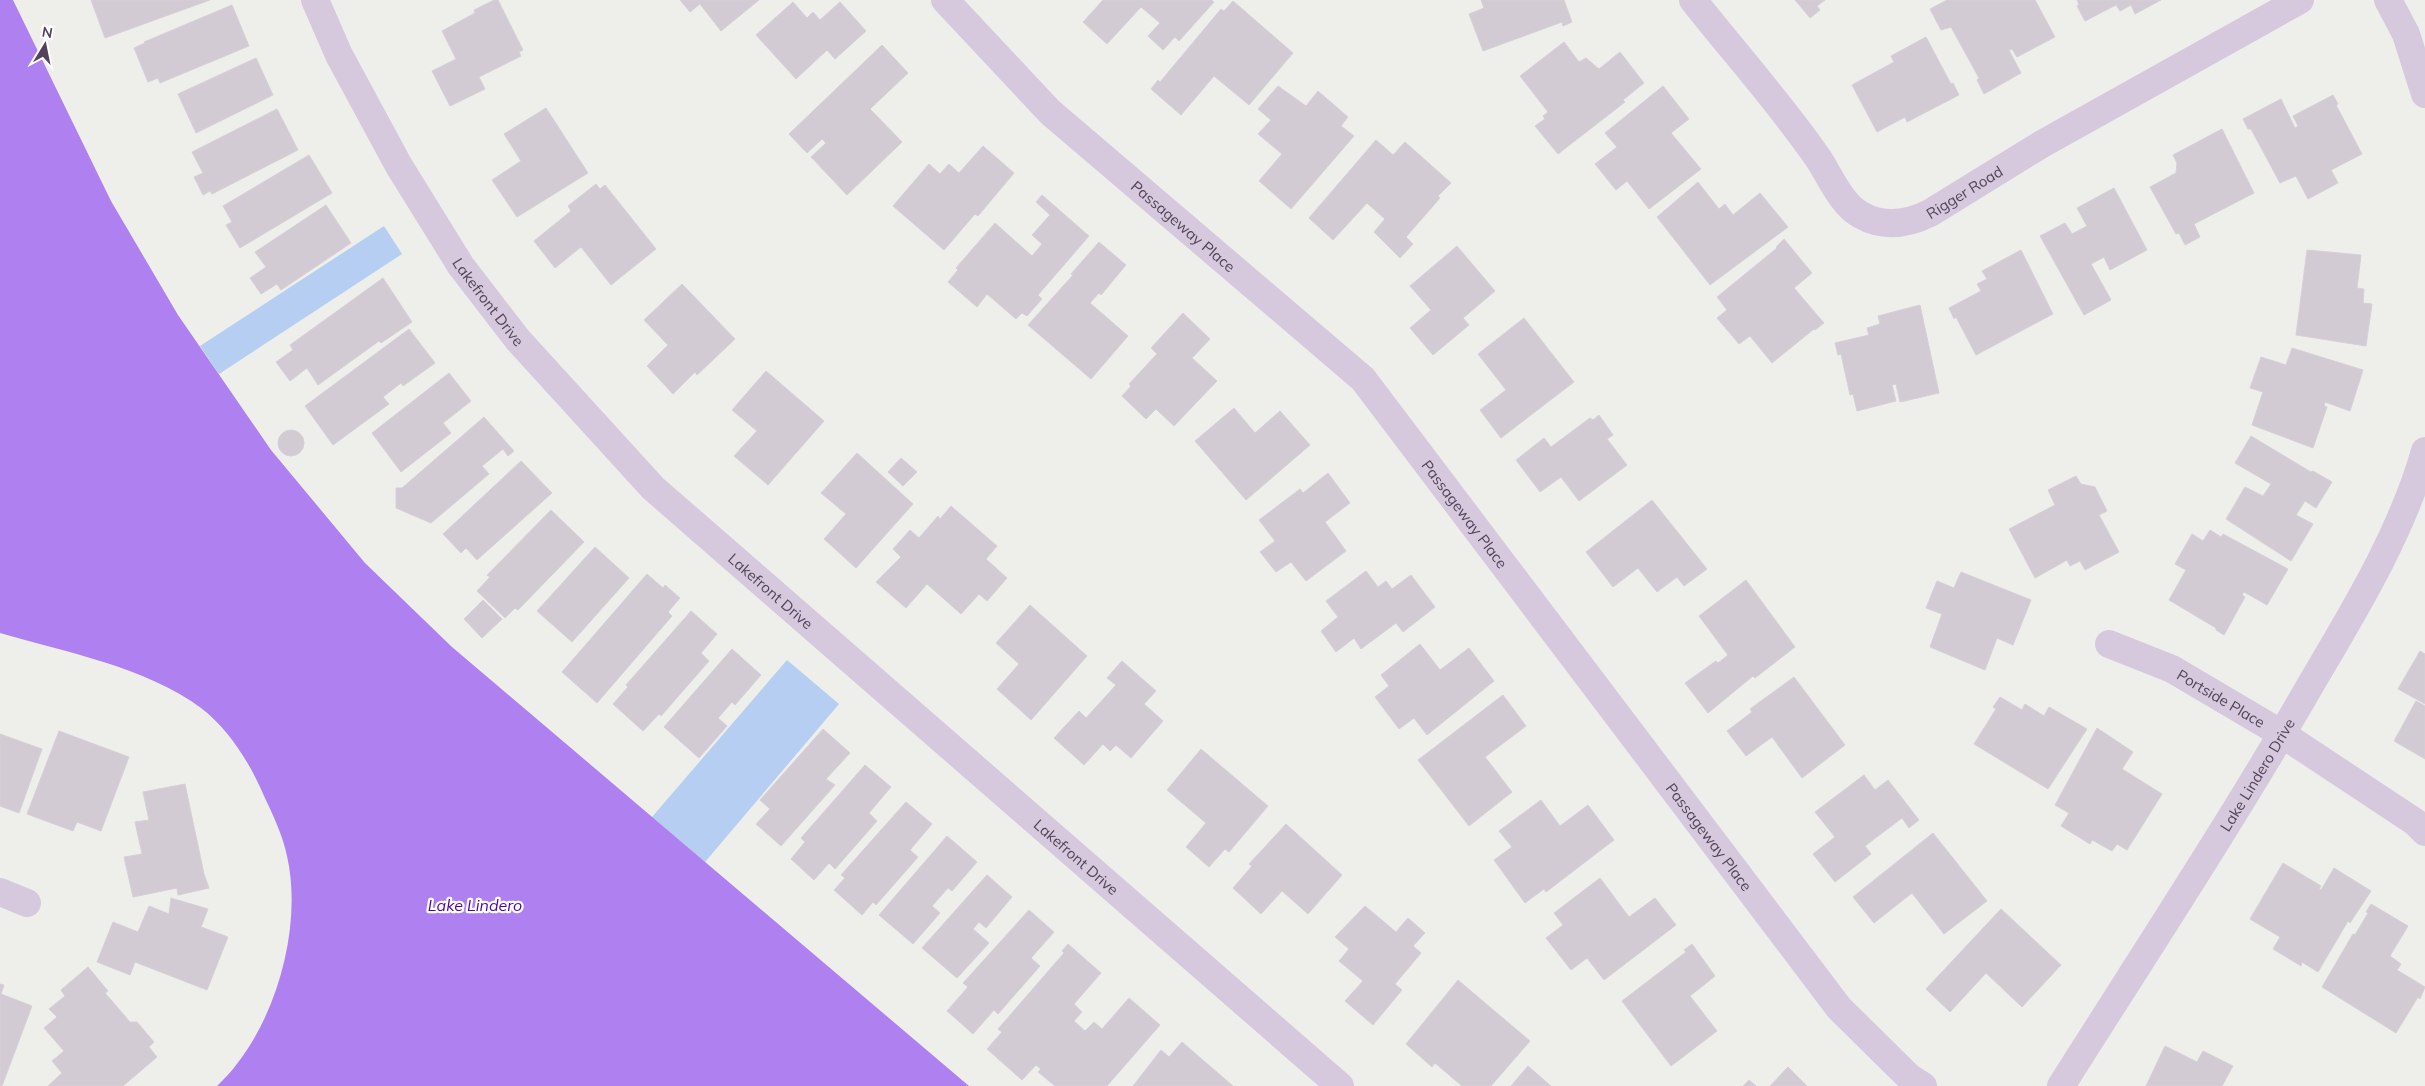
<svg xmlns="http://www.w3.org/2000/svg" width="2425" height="1086" font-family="Mulish,sans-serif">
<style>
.green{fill:#b5cef1}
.water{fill:#ae80f0}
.building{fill:#d3cbd4;stroke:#d7cfd8}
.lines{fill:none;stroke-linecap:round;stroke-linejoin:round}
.minor{stroke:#d6c9dd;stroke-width:28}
.labels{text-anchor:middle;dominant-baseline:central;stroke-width:4.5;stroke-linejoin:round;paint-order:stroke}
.street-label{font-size:15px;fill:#52435a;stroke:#fff}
.water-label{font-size:16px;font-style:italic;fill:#4a04ac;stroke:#fff}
</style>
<rect width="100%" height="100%" fill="#eeefeb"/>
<g class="green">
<path d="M 384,226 L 402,254 L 219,374 L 200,346 Z"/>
<path d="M 787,660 L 839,704 L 705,862 L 652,817 Z"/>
</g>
<path class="water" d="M 0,0 L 13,0 L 111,201 L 178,315 L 271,450 L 365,563 L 452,647 L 969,1086 L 217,1086 C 273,1034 304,931 287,856 C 283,836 273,815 264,796 C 251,765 229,729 201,708 C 146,667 65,652 0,633 Z"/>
<g class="building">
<path d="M 91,0 L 210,0 L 105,38 Z"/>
<path d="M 494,0 L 498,0 L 523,50 L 519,52 L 521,56 L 479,77 L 485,89 L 450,106 L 432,71 L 456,59 L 442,31 L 475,13 L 474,10 Z"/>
<path d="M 680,0 L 759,0 L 721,31 L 700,4 L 690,12 Z"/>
<path d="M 1103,0 L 1211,0 L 1214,2 L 1179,41 L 1175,37 L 1163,50 L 1148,36 L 1160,23 L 1141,7 L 1107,44 L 1083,22 Z"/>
<path d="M 1481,0 L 1564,0 L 1572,22 L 1563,26 L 1562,22 L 1483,51 L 1469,14 L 1484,8 Z"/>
<path d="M 1795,0 L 1825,0 L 1817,6 L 1820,10 L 1810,18 Z"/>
<path d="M 1947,0 L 2035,0 L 2055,37 L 2017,57 L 2012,49 L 2009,50 L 2021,73 L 1984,94 L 1977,80 L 1979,78 L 1951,27 L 1941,30 L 1930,9 Z"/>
<path d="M 2077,0 L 2161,0 L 2135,14 L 2131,5 L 2120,11 L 2116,5 L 2085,21 L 2077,6 L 2079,5 Z"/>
<path d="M 1233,1 L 1293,53 L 1249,105 L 1214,76 L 1181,115 L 1151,89 L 1158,80 L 1160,82 L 1221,9 L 1224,11 Z"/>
<path d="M 793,2 L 807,18 L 813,12 L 820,20 L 840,2 L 866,31 L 835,59 L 827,50 L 796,79 L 756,35 Z"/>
<path d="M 232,5 L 249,46 L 160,83 L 158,78 L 148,82 L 134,48 L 145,43 L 144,42 Z"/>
<path d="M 1926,37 L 1951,84 L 1953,83 L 1959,95 L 1907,122 L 1905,117 L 1877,132 L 1852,85 L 1894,62 L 1891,56 Z"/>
<path d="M 1564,42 L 1579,62 L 1586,58 L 1599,69 L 1620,52 L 1644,83 L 1623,100 L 1625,102 L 1558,154 L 1535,126 L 1545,119 L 1543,116 L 1548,112 L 1520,76 Z"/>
<path d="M 882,45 L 908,73 L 870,109 L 902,142 L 847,195 L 811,157 L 826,143 L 822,139 L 807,153 L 789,134 Z"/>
<path d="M 256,58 L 273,95 L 196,133 L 178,94 Z"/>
<path d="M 1278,86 L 1306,106 L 1318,91 L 1348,117 L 1341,126 L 1354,136 L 1291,209 L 1259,181 L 1282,154 L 1258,134 L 1271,120 L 1258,109 Z"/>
<path d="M 1663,86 L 1689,119 L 1671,133 L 1701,169 L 1649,209 L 1627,181 L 1616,190 L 1595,164 L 1617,147 L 1605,133 Z"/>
<path d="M 2333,95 L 2338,104 L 2336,105 L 2362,154 L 2331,170 L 2338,183 L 2308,199 L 2296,176 L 2280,183 L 2251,129 L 2248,129 L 2243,119 L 2281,99 L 2295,128 L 2298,126 L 2293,116 Z"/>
<path d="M 546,108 L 588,173 L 517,217 L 492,180 L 521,161 L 504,134 Z"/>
<path d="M 277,109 L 298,150 L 212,194 L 210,191 L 203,195 L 194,177 L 203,173 L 192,152 Z"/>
<path d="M 2222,129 L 2254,193 L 2194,224 L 2200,237 L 2185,245 L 2179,233 L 2176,234 L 2150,187 L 2176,173 L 2177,163 L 2173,155 Z"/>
<path d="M 1376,140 L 1393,155 L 1405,142 L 1451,183 L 1438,196 L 1440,198 L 1406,237 L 1413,244 L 1400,258 L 1374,232 L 1385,219 L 1367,203 L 1333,240 L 1309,218 Z"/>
<path d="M 983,146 L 1014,173 L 978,216 L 975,214 L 944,250 L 893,206 L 929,164 L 940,174 L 949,164 L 959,173 Z"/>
<path d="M 309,155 L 332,193 L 240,248 L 226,225 L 232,222 L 223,206 Z"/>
<path d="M 1698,182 L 1719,209 L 1725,204 L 1733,215 L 1760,193 L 1788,227 L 1710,285 L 1657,217 Z"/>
<path d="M 596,184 L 600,189 L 605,185 L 656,249 L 611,285 L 581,247 L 555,268 L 534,241 L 571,211 L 568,206 Z"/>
<path d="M 2114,188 L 2147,250 L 2110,270 L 2104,257 L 2091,264 L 2111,300 L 2084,315 L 2040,236 L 2065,223 L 2072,234 L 2087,226 L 2077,208 Z"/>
<path d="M 1042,195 L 1089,236 L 1038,295 L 1042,299 L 1027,316 L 1022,313 L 1016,319 L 987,294 L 977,307 L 948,282 L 958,270 L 956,268 L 995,223 L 1032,256 L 1042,244 L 1032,235 L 1050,215 L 1036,202 Z"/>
<path d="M 326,205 L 351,243 L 281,290 L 277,284 L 261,294 L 250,278 L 266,267 L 255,252 Z"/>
<path d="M 1784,239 L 1812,273 L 1794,288 L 1824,323 L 1815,330 L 1814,329 L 1772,363 L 1750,336 L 1739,344 L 1717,318 L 1727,310 L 1717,297 L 1777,248 L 1776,247 Z"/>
<path d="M 1099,242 L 1126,265 L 1101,295 L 1099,293 L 1090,303 L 1128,336 L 1091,379 L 1028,325 L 1073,275 L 1071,274 Z"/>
<path d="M 1457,246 L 1495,291 L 1463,318 L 1469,325 L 1433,355 L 1410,328 L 1431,310 L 1410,286 Z"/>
<path d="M 2021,250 L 2053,314 L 1976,355 L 1956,317 L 1954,319 L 1949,308 L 1981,291 L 1977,284 L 1987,279 L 1982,271 Z"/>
<path d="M 2307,250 L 2361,255 L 2357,288 L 2364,289 L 2363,303 L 2372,304 L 2366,346 L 2296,335 Z"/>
<path d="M 383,278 L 412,322 L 381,343 L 379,341 L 318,385 L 307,368 L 290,381 L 276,362 L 293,350 L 290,345 Z"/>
<path d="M 682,284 L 735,339 L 697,375 L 695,372 L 673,394 L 647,366 L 668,345 L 644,320 Z"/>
<path d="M 1920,305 L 1939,393 L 1900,402 L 1896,384 L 1892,385 L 1896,401 L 1857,411 L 1853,394 L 1850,395 L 1841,354 L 1838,355 L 1835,343 L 1869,335 L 1867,328 L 1880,324 L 1878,316 Z"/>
<path d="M 1183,313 L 1210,339 L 1192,358 L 1217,381 L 1174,426 L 1156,409 L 1146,419 L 1122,396 L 1131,386 L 1129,384 L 1157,354 L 1151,348 Z"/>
<path d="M 1524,318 L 1574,382 L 1501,438 L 1480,410 L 1506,390 L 1478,354 Z"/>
<path d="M 409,329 L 435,363 L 403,386 L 401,383 L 383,397 L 389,404 L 333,445 L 305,406 Z"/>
<path d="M 2292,348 L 2363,370 L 2350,411 L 2325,402 L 2324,406 L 2327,407 L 2313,448 L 2252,425 L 2263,392 L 2250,388 L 2261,357 L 2286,365 Z"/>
<path d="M 766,371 L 824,421 L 768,485 L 734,456 L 757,431 L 732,410 Z"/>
<path d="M 449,373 L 471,401 L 443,423 L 451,433 L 401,472 L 372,433 Z"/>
<path d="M 1234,408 L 1255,433 L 1280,411 L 1310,445 L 1246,500 L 1195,441 Z"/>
<path d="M 1599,415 L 1613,435 L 1607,439 L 1627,465 L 1579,501 L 1561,477 L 1540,492 L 1516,460 L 1544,438 L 1551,447 L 1590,418 L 1593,420 Z"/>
<path d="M 484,417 L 514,451 L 508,456 L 503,449 L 482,466 L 489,474 L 431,523 L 396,508 L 396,488 L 402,488 Z"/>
<circle cx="291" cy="443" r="13"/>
<path d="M 2251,436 L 2311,472 L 2313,471 L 2332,482 L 2316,508 L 2305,501 L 2296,515 L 2313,524 L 2291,561 L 2226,519 L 2245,487 L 2263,496 L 2271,484 L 2235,463 Z"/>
<path d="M 857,453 L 913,504 L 856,568 L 824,539 L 846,514 L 821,493 Z"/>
<path d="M 901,458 L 917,472 L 903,486 L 888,472 Z"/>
<path d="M 521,461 L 552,493 L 477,560 L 466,548 L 461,553 L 443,534 Z"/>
<path d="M 1328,473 L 1350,503 L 1325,522 L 1346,551 L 1306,581 L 1291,562 L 1276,572 L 1260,552 L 1275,541 L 1259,520 L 1300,489 L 1303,493 Z"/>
<path d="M 2076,476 L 2081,484 L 2095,487 L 2107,511 L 2099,515 L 2119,552 L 2085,570 L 2080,561 L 2070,566 L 2067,560 L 2035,578 L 2009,529 L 2055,505 L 2048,490 Z"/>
<path d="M 1652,500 L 1707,569 L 1684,586 L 1677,577 L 1657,592 L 1638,568 L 1613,587 L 1586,552 Z"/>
<path d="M 951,506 L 997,546 L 986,559 L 1007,578 L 987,601 L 979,594 L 961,614 L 927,584 L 906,608 L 876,582 L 901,557 L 893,549 L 910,530 L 919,538 L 938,516 L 940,519 Z"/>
<path d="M 551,510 L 584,542 L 518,610 L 515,608 L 505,618 L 477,591 L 490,577 L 487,575 Z"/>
<path d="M 2210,530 L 2221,537 L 2223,534 L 2288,569 L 2267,605 L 2244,592 L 2242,595 L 2245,597 L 2224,635 L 2216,630 L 2216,628 L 2169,600 L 2186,570 L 2175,564 L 2192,534 L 2203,541 Z"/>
<path d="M 595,547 L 629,578 L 572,642 L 537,611 Z"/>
<path d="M 1366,571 L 1378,587 L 1386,581 L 1392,589 L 1411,575 L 1435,607 L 1403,632 L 1396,623 L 1361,649 L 1354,638 L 1336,652 L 1321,631 L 1338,617 L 1326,601 Z"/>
<path d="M 1961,572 L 2031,600 L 2013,645 L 1997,638 L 1985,670 L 1930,647 L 1942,614 L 1926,608 L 1937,581 L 1954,588 Z"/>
<path d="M 647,574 L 663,588 L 665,585 L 680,598 L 668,612 L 672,616 L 597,703 L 562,672 Z"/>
<path d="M 1746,580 L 1795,647 L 1755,678 L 1753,676 L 1708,713 L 1685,683 L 1716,661 L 1718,663 L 1728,655 L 1699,616 Z"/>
<path d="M 483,600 L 502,619 L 482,638 L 464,619 Z"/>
<path d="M 1030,605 L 1087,656 L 1031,720 L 997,689 L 1019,664 L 996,643 Z"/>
<path d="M 691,611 L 717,634 L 701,653 L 709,661 L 661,716 L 659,714 L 643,731 L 613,704 L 628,687 L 626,685 Z"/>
<path d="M 1420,644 L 1440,670 L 1469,648 L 1494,681 L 1427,735 L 1414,718 L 1399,729 L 1375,697 L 1389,686 L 1381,675 Z"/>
<path d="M 732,649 L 761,675 L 735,705 L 732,702 L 718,718 L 727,726 L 699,758 L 664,727 Z"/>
<path d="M 2420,651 L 2425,654 L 2425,704 L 2398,689 Z"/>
<path d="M 1122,661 L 1156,691 L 1144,704 L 1163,721 L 1131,758 L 1116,745 L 1110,751 L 1103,744 L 1084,765 L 1054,738 L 1079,711 L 1086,718 L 1116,685 L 1107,678 Z"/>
<path d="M 1794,677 L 1845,745 L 1802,778 L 1772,737 L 1746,756 L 1727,731 L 1752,712 L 1750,709 Z"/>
<path d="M 1503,695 L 1526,726 L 1485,757 L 1512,792 L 1469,826 L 1418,760 Z"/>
<path d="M 2000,697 L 2022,710 L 2025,704 L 2044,716 L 2049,707 L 2087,729 L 2048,789 L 1974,744 L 1996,709 L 1993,707 Z"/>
<path d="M 2416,701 L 2425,706 L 2425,759 L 2394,741 Z"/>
<path d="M 2097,728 L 2133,752 L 2122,769 L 2162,794 L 2127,850 L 2117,844 L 2112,851 L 2092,840 L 2090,844 L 2061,826 L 2069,813 L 2055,805 Z"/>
<path d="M 823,729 L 850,753 L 826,779 L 835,785 L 781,846 L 756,824 L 770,809 L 760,800 Z"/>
<path d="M 59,731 L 129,757 L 101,831 L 77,822 L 73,831 L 27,814 Z"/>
<path d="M 0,734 L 42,749 L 19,813 L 0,806 Z"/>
<path d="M 1201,749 L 1268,806 L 1229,852 L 1225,849 L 1209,867 L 1186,847 L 1206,823 L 1167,790 Z"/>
<path d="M 865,765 L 891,787 L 869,813 L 877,821 L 835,869 L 829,863 L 814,880 L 791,859 L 805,842 L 801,838 Z"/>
<path d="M 1864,775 L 1875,790 L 1888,780 L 1919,820 L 1909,828 L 1902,818 L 1865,846 L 1871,854 L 1835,882 L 1813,854 L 1835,837 L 1815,812 Z"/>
<path d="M 185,784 L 204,874 L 209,888 L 178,895 L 177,888 L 133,897 L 124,857 L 142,854 L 135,822 L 149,820 L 143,792 Z"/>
<path d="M 1541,800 L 1560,826 L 1588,805 L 1614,840 L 1546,892 L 1544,889 L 1525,903 L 1494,860 L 1512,847 L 1499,831 Z"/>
<path d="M 906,802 L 932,824 L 910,850 L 918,857 L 876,905 L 873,902 L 862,915 L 834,890 L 845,878 L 841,875 Z"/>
<path d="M 1286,824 L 1342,875 L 1308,914 L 1282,891 L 1261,914 L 1233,888 L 1252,866 L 1249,864 Z"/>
<path d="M 1933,833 L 1987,901 L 1944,934 L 1912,893 L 1874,923 L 1853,897 Z"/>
<path d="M 947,836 L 977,862 L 952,891 L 948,888 L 932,906 L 940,913 L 913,944 L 879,915 Z"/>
<path d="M 2283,863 L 2321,886 L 2319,889 L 2321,890 L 2334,868 L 2371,891 L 2350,923 L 2348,921 L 2318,972 L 2302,962 L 2301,966 L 2273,949 L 2280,937 L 2250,919 Z"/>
<path d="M 987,875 L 1012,897 L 986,928 L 979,922 L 973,929 L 989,943 L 957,978 L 922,948 Z"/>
<path d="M 1600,878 L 1629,917 L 1655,898 L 1676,925 L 1604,980 L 1587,958 L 1571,970 L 1546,938 L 1563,925 L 1554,913 Z"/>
<path d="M 171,898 L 208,909 L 201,927 L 228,937 L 207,990 L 135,962 L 130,975 L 97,962 L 113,922 L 138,932 L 149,906 L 169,914 Z"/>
<path d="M 2371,904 L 2408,926 L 2390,956 L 2401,964 L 2397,970 L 2425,987 L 2420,999 L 2418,997 L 2396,1033 L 2322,987 L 2353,934 L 2355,935 L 2368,913 L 2366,912 Z"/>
<path d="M 1365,906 L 1396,932 L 1408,918 L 1425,933 L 1413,946 L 1421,953 L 1395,984 L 1402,990 L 1373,1025 L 1345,1001 L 1363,981 L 1339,961 L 1349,949 L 1335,937 Z"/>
<path d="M 2001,909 L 2061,965 L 2022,1007 L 1986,973 L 1950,1012 L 1926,989 Z"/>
<path d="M 1029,910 L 1054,932 L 1031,958 L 1040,966 L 998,1014 L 994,1010 L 973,1034 L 947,1011 L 968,987 L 963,983 Z"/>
<path d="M 1068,944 L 1101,973 L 1074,1004 L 1082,1012 L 1074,1021 L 1085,1031 L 1094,1022 L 1102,1029 L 1129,998 L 1160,1025 L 1107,1086 L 1055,1086 L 1038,1072 L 1041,1069 L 1036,1065 L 1022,1080 L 987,1049 L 1002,1032 L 998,1029 L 1064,953 L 1062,951 Z"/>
<path d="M 1692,944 L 1715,976 L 1690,996 L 1717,1031 L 1671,1066 L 1622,1001 L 1686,952 L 1684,950 Z"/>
<path d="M 88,967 L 108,991 L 105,993 L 130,1022 L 137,1022 L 154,1042 L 149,1047 L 157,1057 L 123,1086 L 48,1086 L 62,1073 L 52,1061 L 64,1051 L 44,1028 L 57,1017 L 49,1009 L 65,996 L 61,990 Z"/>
<path d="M 1458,980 L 1530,1041 L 1491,1086 L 1462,1086 L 1435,1063 L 1432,1067 L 1406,1044 Z"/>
<path d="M 0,984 L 4,985 L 1,994 L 32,1006 L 2,1086 L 0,1086 Z"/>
<path d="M 1182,1042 L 1233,1086 L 1133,1086 L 1161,1050 L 1169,1057 Z"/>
<path d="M 2165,1046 L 2197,1062 L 2203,1051 L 2233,1066 L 2222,1086 L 2146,1086 Z"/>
<path d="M 1528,1066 L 1551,1086 L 1511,1086 Z"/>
<path d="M 1788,1067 L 1807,1086 L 1770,1086 Z"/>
<path d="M 1749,1080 L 1756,1086 L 1743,1086 Z"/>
</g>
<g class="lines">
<g class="minor">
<path id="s1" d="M 315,0 L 339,55 L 399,166 L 461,266 L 518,340 L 653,488 L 1340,1086"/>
<path id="s2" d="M 945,0 L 1050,112 L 1363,379 L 1839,1008 L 1909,1077 L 1923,1086"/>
<path id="s3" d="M 1693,0 C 1734,52 1780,103 1818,158 C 1830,176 1841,204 1861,215 C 1884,228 1908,224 1930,213 L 2042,144 L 2300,0"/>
<path d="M 2388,0 L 2406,34 L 2425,94"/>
<path id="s4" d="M 2109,644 L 2172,669 L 2282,734 L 2415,822 L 2425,832"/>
<path d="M 0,892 L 27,903"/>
<path id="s5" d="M 2061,1086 C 2145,953 2232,821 2311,684 C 2355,609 2401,535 2425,451"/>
</g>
</g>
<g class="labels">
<g class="street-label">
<text stroke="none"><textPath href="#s3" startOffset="386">Rigger Road</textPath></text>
<text stroke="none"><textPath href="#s2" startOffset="329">Passageway Place</textPath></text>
<text stroke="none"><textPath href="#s1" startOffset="349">Lakefront Drive</textPath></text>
<text stroke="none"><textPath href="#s2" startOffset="734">Passageway Place</textPath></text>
<text stroke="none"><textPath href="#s1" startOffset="754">Lakefront Drive</textPath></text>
<text stroke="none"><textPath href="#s4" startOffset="125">Portside Place</textPath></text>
<text stroke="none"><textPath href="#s5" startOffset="368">Lake Lindero Drive</textPath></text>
<text stroke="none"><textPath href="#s2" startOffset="1139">Passageway Place</textPath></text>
<text stroke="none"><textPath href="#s1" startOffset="1159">Lakefront Drive</textPath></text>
</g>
<g class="water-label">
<text x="475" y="905">Lake Lindero</text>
</g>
</g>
<g transform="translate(45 45) rotate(10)" stroke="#ffffff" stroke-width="4" paint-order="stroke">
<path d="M0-4L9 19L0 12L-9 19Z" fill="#52435a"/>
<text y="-8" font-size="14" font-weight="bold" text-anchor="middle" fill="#52435a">N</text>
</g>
</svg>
